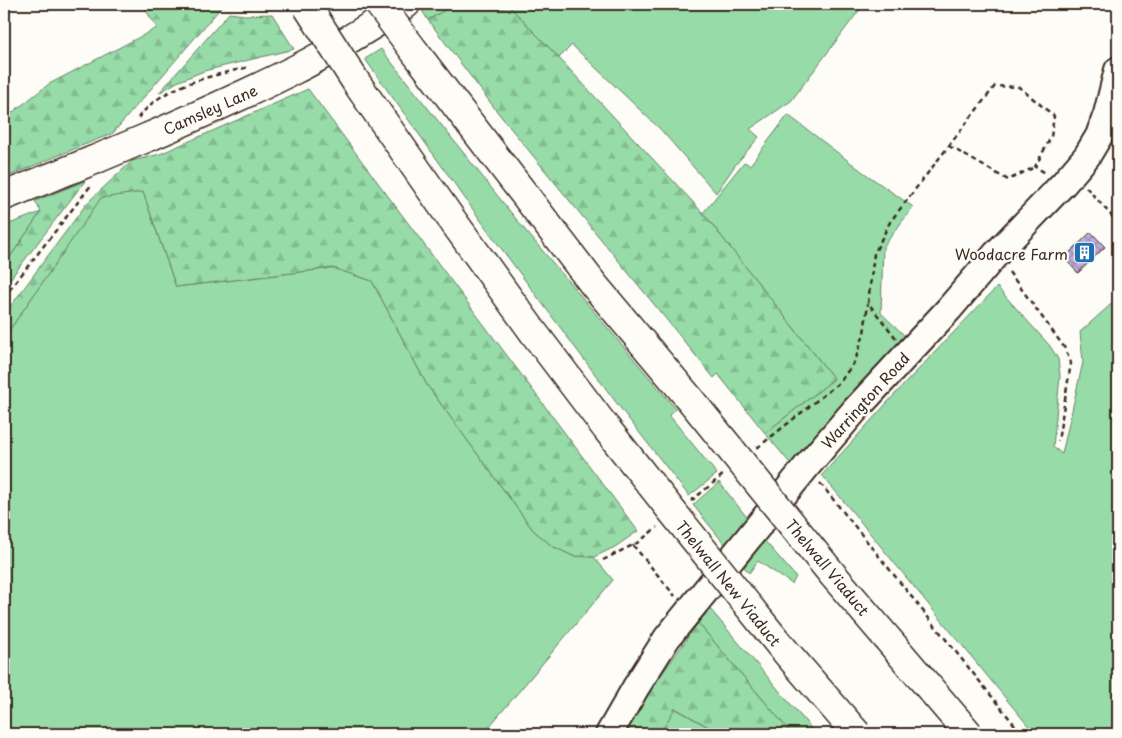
<svg xmlns="http://www.w3.org/2000/svg" width="1122" height="738" font-family="'Playpen Sans',sans-serif">
<style>
.green{fill:#96dba8;stroke:#688263}
.forest{fill:url(#forest-firs);stroke:#688263}
.building{fill:url(#building-cross-hatch);stroke:#3b2a1e}
.lines{fill:none;stroke-linecap:round;stroke-linejoin:round}
.secondary-casing{stroke:#3b2a1e;stroke-width:30}
.primary-casing{stroke:#3b2a1e;stroke-width:31}
.highway-casing{stroke:#3b2a1e;stroke-width:31}
.path{stroke:#3b2a1e;stroke-width:2.5;stroke-dasharray:5 4;stroke-linecap:butt}
.secondary{stroke:#fdfcf7;stroke-width:26}
.primary{stroke:#fdfcf7;stroke-width:28}
.highway{stroke:#fdfcf7;stroke-width:28}
.primary-bridge-casing{stroke:#3b2a1e;stroke-width:31;stroke-linecap:butt}
.highway-bridge-casing{stroke:#3b2a1e;stroke-width:31;stroke-linecap:butt}
.primary-bridge{stroke:#fdfcf7;stroke-width:28}
.highway-bridge{stroke:#fdfcf7;stroke-width:28}
.labels{text-anchor:middle;dominant-baseline:central;stroke-width:4.5;stroke-linejoin:round;paint-order:stroke}
.street-label{font-size:15px;fill:#3b2a1e;stroke:#fdfcf7}
.poi-label{font-size:15px;fill:#3b2a1e;stroke:#fdfcf7;text-anchor:end}
</style>
<defs>
<pattern id="forest-firs" width="22" height="20" patternUnits="userSpaceOnUse" patternTransform="scale(1.25)"><rect width="22" height="20" fill="#96dba8"/><path d="M5 1l3.5 6h-7zM16 11l3.5 6h-7z" fill="#82bc90"/></pattern>
<pattern id="building-cross-hatch" width="8" height="8" patternUnits="userSpaceOnUse" patternTransform="scale(1.25)"><rect width="8" height="8" fill="#c0acdc"/><path d="M0 0l8 8M0 8l8-8" fill="none" stroke="#9d8cb2"/></pattern>
</defs>
<rect width="100%" height="100%" fill="#fdfcf7"/>
<filter id="ink" filterUnits="userSpaceOnUse"><feTurbulence type="fractalNoise" baseFrequency=".02" numOctaves="2"/><feDisplacementMap in="SourceGraphic" scale="10" xChannelSelector="R" yChannelSelector="G"/><feConvolveMatrix kernelMatrix="1 2 1 2 8 2 1 2 1" color-interpolation-filters="sRGB"/></filter>
<g filter="url(#ink)">
<g class="green">
<path d="M 429,4 L 455,4 L 428,20 L 421,9 Z"/>
<path d="M 507,4 L 864,4 L 791,101 L 750,129 L 759,137 L 736,164 L 716,193 L 661,130 L 572,45 L 559,58 Z"/>
<path d="M 381,49 L 520,224 L 676,409 L 669,415 L 717,474 L 689,496 L 624,413 L 492,236 L 365,59 Z"/>
<path d="M 788,115 L 863,172 L 913,207 L 883,247 L 881,313 L 906,337 L 793,467 L 765,433 L 834,379 L 703,213 L 744,162 L 750,165 Z"/>
<path d="M 143,192 L 176,287 L 333,268 L 372,281 L 427,385 L 533,530 L 552,546 L 573,556 L 594,557 L 613,580 L 483,734 L 4,734 L 4,338 L 101,197 Z"/>
<path d="M 41,212 L 4,266 L 4,226 Z"/>
<path d="M 997,287 L 1050,346 L 1058,359 L 1060,376 L 1053,447 L 1062,454 L 1083,362 L 1080,332 L 1118,298 L 1118,734 L 1035,734 L 822,475 L 895,394 Z"/>
<path d="M 719,482 L 749,520 L 727,547 L 693,505 Z"/>
<path d="M 764,540 L 796,577 L 792,584 L 758,561 L 749,573 L 744,567 Z"/>
<path d="M 710,609 L 816,734 L 792,734 L 698,623 Z"/>
<path d="M 674,708 L 721,734 L 660,734 Z"/>
</g>
<g class="forest">
<path d="M 142,4 L 224,4 L 113,133 L 4,178 L 4,119 L 49,84 L 157,28 Z"/>
<path d="M 455,4 L 507,4 L 559,58 L 703,213 L 834,379 L 765,433 L 718,374 L 714,378 L 499,114 L 428,20 Z"/>
<path d="M 229,13 L 245,15 L 272,14 L 294,49 L 204,71 L 177,82 L 159,93 Z"/>
<path d="M 308,89 L 638,531 L 615,547 L 594,557 L 573,556 L 552,546 L 533,530 L 427,385 L 372,281 L 333,268 L 176,287 L 143,192 L 101,198 L 4,338 L 4,315 L 87,203 L 132,161 L 160,154 Z"/>
<path d="M 85,181 L 4,287 L 4,266 L 41,212 L 35,201 Z"/>
<path d="M 698,623 L 792,734 L 721,734 L 675,708 L 660,734 L 624,734 L 649,692 Z"/>
</g>
<path class="building" d="M 1091,232 L 1105,247 L 1078,273 L 1064,258 Z"/>
<g class="lines">
<defs>
<path id="secondary" d="M 609,734 L 636,687 L 667,638 L 807,466 L 856,409 L 949,309 L 996,254 L 1064,183 L 1087,156 L 1099,136 L 1107,114 L 1118,70"/>
<g id="primary">
<path d="M 151,136 C 199,115 247,94 294,70 C 333,51 369,27 406,4"/>
<path d="M 4,196 L 94,160"/>
</g>
<g id="highway">
<path d="M 415,52 L 594,285 L 689,398"/>
<path d="M 358,85 L 450,217 L 534,333 L 606,428"/>
</g>
</defs>
<use href="#secondary" class="secondary-casing"/>
<use href="#primary" class="primary-casing"/>
<use href="#highway" class="highway-casing"/>
<g class="path">
<path d="M 138,118 C 141,114 145,110 148,107 C 173,83 216,75 249,67"/>
<path d="M 949,146 L 1008,180 L 1035,167"/>
<path d="M 1086,187 L 1118,223"/>
<path d="M 1009,272 L 1064,347 L 1071,363 L 1058,441"/>
<path d="M 4,297 L 92,184"/>
<path d="M 896,338 L 868,303 L 874,254 L 890,222 L 995,86 L 1019,87 L 1054,116 L 1051,137 L 1035,167 L 1046,173"/>
<path d="M 757,448 L 840,382 L 855,361 L 864,334 L 868,303"/>
<path d="M 820,483 L 1022,734"/>
<path d="M 691,501 L 724,474"/>
<path d="M 633,545 L 675,596"/>
<path d="M 603,560 L 639,542 L 657,527"/>
</g>
<use href="#secondary" class="secondary"/>
<use href="#primary" class="primary"/>
<use href="#highway" class="highway"/>
<defs>
<path id="primary-bridge" d="M 94,160 L 151,136"/>
<g id="highway-bridge">
<path d="M 379,4 L 415,52"/>
<path d="M 307,6 L 358,85"/>
<path d="M 689,398 L 833,575 L 969,734"/>
<path d="M 606,428 L 671,510 L 779,644 L 857,734"/>
</g>
</defs>
<use href="#primary-bridge" class="primary-bridge-casing"/>
<use href="#highway-bridge" class="highway-bridge-casing"/>
<use href="#primary-bridge" class="primary-bridge"/>
<use href="#highway-bridge" class="highway-bridge"/>
</g>
</g>
<defs>
<symbol id="building-square" viewBox="-11 -11 22 22"><rect x="-9" y="-9" width="18" height="18" rx="4" fill="#1f6fb2" stroke="#fdfcf7"/><path d="M-4-6H4V6H1V3H-1V6H-4ZM-2.5-4.3h1.7v1.8h-1.7ZM.8-4.3h1.7v1.8H.8ZM-2.5-1h1.7V.8h-1.7ZM.8-1h1.7V.8H.8Z" fill="#fff"/></symbol>
</defs>
<g fill-rule="evenodd">
<use href="#building-square" x="1072" y="240" width="25" height="25"/>
</g>
<g class="labels">
<g class="street-label">
<text transform="translate(210 109) rotate(-24)">Camsley Lane</text>
<text transform="translate(865 400) rotate(-48)">Warrington Road</text>
<text transform="translate(828 567) rotate(50)">Thelwall Viaduct</text>
<text transform="translate(729 583) rotate(51)">Thelwall New Viaduct</text>
</g>
<g class="poi-label">
<text x="1068" y="253">Woodacre Farm</text>
</g>
</g>
<rect width="1122" height="738" fill="none" stroke="#fdfcf7" stroke-width="20"/>
<rect x="10" y="10" width="1102" height="718" fill="none" stroke="#3b2a1e" stroke-width="2" filter="url(#ink)"/>
</svg>
